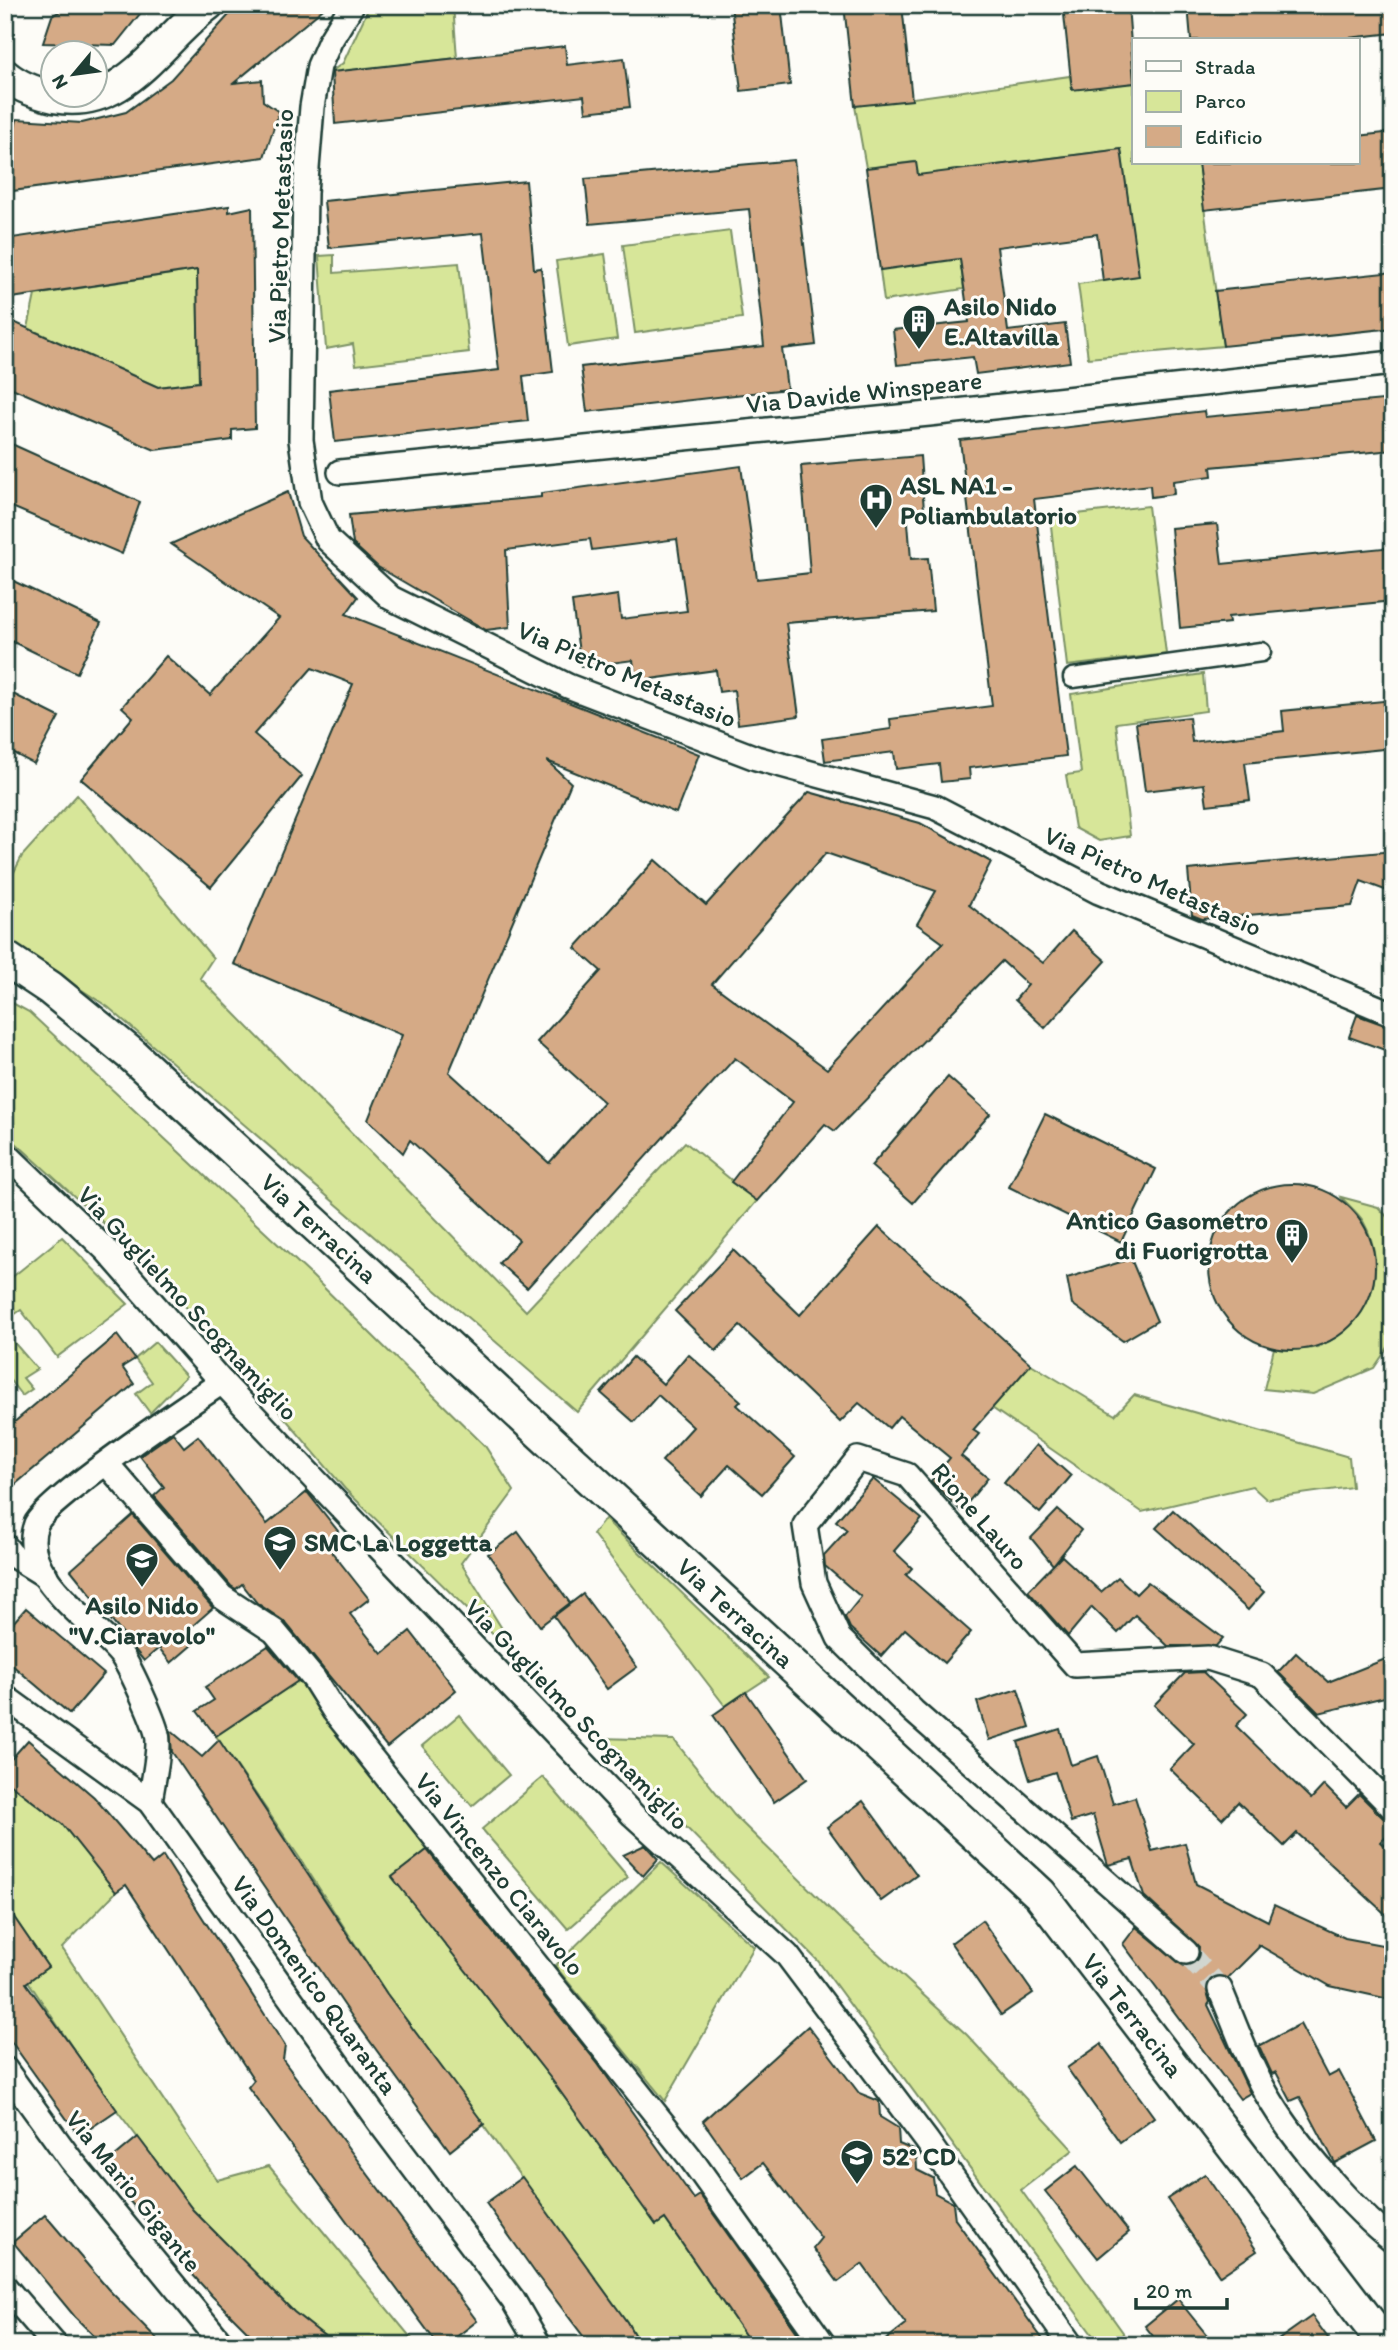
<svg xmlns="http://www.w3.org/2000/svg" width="1398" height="2350" font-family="Itim,sans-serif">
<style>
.green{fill:#d7e699;stroke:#7b9266;stroke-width:2}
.building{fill:#d5aa86;stroke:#1f3d34;stroke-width:2;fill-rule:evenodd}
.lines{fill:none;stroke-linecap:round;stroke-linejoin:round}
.minor-tunnel{stroke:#d1d6d0;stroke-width:23;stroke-dasharray:23 11;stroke-linecap:butt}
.pedestrian-casing{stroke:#1f3d34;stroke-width:23}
.minor-casing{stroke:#1f3d34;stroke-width:28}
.tertiary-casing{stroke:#1f3d34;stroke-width:35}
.secondary-casing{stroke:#1f3d34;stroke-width:38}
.pedestrian{stroke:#fdfcf7;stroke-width:18}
.minor{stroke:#fdfcf7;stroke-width:23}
.tertiary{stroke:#fdfcf7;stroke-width:30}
.secondary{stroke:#fdfcf7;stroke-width:33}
.labels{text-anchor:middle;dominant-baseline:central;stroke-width:6;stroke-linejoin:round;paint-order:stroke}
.street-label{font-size:26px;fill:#1f3d34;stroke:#fdfcf7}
.poi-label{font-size:26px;font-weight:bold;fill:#1f3d34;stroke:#fdfcf7;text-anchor:start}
</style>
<rect width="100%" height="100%" fill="#fdfcf7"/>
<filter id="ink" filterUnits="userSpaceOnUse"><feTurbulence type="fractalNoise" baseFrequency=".0143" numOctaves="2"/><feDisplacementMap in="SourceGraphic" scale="14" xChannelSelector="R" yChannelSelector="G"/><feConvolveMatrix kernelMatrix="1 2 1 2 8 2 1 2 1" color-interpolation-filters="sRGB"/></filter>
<g filter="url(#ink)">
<g class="green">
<path d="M 370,5 L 453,5 L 457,58 L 329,73 L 343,63 Z"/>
<path d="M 1070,76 L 1072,89 L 1134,83 L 1134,163 L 1198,163 L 1223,346 L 1088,358 L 1078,284 L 1138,276 L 1121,149 L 949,171 L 964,289 L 884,301 L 880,270 L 914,162 L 866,168 L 855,106 Z"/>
<path d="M 730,231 L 742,318 L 635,333 L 623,245 Z"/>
<path d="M 605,254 L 617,339 L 568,346 L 556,261 Z"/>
<path d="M 334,255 L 334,273 L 459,263 L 469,352 L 356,365 L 353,344 L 326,349 L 319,256 Z"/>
<path d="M 197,270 L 199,382 L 158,387 L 28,328 L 35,295 Z"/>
<path d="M 1148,506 L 1166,654 L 1067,666 L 1050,517 Z"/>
<path d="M 1203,674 L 1206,711 L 1116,723 L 1130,836 L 1099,841 L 1075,828 L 1066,775 L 1081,773 L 1071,694 Z"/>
<path d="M 77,795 L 213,958 L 200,978 L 526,1311 L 685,1142 L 757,1201 L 577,1412 L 108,1007 L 5,940 L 5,890 L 22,856 Z"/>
<path d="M 5,999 L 29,1012 L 310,1274 L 485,1446 L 514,1491 L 461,1563 L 526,1667 L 345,1489 L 228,1351 L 122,1240 L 5,1133 Z"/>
<path d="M 1341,1197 L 1378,1207 L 1393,1223 L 1393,1340 L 1374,1368 L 1313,1394 L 1264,1389 L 1274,1348 C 1287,1348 1305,1351 1317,1347 C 1369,1327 1391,1271 1363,1221 C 1358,1213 1348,1205 1341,1197 Z"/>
<path d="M 62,1237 L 128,1304 L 57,1357 L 21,1310 L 5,1321 L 5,1272 L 11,1278 Z"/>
<path d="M 5,1332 L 37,1369 L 23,1378 L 32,1389 L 22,1396 L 5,1374 Z"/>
<path d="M 155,1342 L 186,1376 L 150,1413 L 136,1394 L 152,1382 L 135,1359 Z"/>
<path d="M 1031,1364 L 1115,1415 L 1134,1395 L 1349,1457 L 1352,1487 L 1266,1499 L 1252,1486 L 1142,1512 L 992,1408 Z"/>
<path d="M 605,1519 L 769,1677 L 725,1706 L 593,1534 Z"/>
<path d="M 287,1665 L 428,1849 L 393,1877 L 552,2080 L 656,2225 L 665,2219 L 752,2345 L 640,2345 L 627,2322 L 387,1994 L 299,1857 L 216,1736 L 286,1689 L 273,1674 Z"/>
<path d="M 459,1715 L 509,1775 L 472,1806 L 422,1746 Z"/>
<path d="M 598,1738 L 674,1740 L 734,1815 L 838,1917 L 967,2035 L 1073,2150 L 1021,2190 L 1132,2345 L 1100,2345 L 818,1961 Z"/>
<path d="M 543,1777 L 628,1877 L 568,1929 L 482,1829 Z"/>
<path d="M 5,1780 L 62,1824 L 116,1892 L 62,1948 L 217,2180 L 269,2166 L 417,2345 L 336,2345 L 294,2312 L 193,2210 L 96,2083 L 28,1981 L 48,1967 L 5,1904 Z"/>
<path d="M 661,1862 L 754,1947 L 665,2101 L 555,1966 Z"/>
</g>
<g class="building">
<path d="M 70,5 L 147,5 L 115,45 L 43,43 L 52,16 Z"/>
<path d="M 238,5 L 328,5 L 234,83 L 262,80 L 263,101 L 279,112 L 264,157 L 5,192 L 5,173 L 17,119 L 82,123 L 126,112 L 171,79 Z"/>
<path d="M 731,5 L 781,5 L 790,85 L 741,91 Z"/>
<path d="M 844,5 L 902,5 L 912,100 L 855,106 Z"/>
<path d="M 1063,5 L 1128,5 L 1134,83 L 1072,90 Z"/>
<path d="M 1188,5 L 1393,5 L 1393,33 L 1330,40 L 1191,40 Z"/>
<path d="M 565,46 L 567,65 L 624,58 L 630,107 L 586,112 L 584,96 L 335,124 L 332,72 Z"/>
<path d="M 1393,132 L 1393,189 L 1204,210 L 1198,163 L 1358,163 L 1358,136 Z"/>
<path d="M 1121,149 L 1139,276 L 1103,281 L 1097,234 L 997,247 L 1008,331 L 1065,324 L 1070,362 L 976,374 L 973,357 L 897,365 L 893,330 L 969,322 L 960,259 L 880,270 L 866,168 L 916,162 L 918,175 Z"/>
<path d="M 794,160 L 816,345 L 782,349 L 787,389 L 587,412 L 581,367 L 764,346 L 749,209 L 590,224 L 585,179 Z"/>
<path d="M 526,181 L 534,269 L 541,268 L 553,372 L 523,376 L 528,421 L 335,442 L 329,390 L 499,370 L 483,233 L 329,248 L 324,201 Z"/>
<path d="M 229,206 L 229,212 L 252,207 L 255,428 L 232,430 L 232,440 L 155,450 L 5,385 L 5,318 L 158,387 L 199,382 L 197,270 L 5,299 L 5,239 Z"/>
<path d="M 1393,272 L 1393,328 L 1223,346 L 1215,291 Z"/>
<path d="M 1393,399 L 1393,450 L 1211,467 L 1212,476 L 1173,481 L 1174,494 L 1151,497 L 1150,485 L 1034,499 L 1066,756 L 969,768 L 970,779 L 941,782 L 939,764 L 896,769 L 894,752 L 825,761 L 822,739 L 891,729 L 890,719 L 992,706 L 960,440 L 1204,411 L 1205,417 Z"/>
<path d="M 5,441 L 140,502 L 122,554 L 5,504 Z"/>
<path d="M 920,456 L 924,510 L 907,511 L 911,559 L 928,558 L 933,611 L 786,623 L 799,716 L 738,724 L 734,690 L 719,692 L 716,670 L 636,681 L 633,660 L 581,667 L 572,602 L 618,595 L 621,619 L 687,611 L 677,539 L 592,550 L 590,539 L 506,550 L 510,627 L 486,630 L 378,567 L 353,544 L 349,515 L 541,497 L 541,493 L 741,466 L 757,579 L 810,573 L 801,466 Z"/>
<path d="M 288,492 L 301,536 L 358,597 L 346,614 L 699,754 L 676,813 L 547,761 L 571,783 L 449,1072 L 549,1163 L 604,1102 L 537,1042 L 601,971 L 575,948 L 655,860 L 706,905 L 809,792 L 920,823 L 991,862 L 969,905 L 1043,963 L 1072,931 L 1106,961 L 1045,1028 L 1015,1000 L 1028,985 L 1002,961 L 835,1131 L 825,1124 L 757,1201 L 731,1182 L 793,1102 L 735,1058 L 527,1288 L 499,1263 L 519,1240 L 410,1140 L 403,1153 L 368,1120 L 402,1035 L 234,964 L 353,684 L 312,668 L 254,734 L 302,776 L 211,887 L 81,779 L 133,717 L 122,707 L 166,656 L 210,695 L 279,618 L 171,544 ZM 826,853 L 936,891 L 917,924 L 943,943 L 827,1069 L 712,984 Z"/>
<path d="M 1217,524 L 1222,564 L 1393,547 L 1393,601 L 1228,617 L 1229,623 L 1180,628 L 1171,528 Z"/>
<path d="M 5,577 L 101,623 L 77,673 L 5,638 Z"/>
<path d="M 5,690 L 59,717 L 34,764 L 5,749 Z"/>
<path d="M 1393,700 L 1393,748 L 1245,763 L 1250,800 L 1207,805 L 1204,784 L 1145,791 L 1136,723 L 1189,717 L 1192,742 L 1284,731 L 1282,711 Z"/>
<path d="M 1393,851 L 1393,893 L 1361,881 L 1352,906 L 1202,919 L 1192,915 L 1188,870 Z"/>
<path d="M 1357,1015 L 1393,1028 L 1393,1053 L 1349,1037 Z"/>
<path d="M 948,1077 L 990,1114 L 913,1203 L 871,1166 Z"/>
<path d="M 1045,1114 L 1156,1169 L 1121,1242 L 1009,1187 Z"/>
<circle cx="1292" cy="1267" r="83"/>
<path d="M 879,1227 L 1031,1364 L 973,1430 L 979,1434 L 961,1456 L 988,1478 L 961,1511 L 931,1481 L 950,1458 L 899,1416 L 889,1428 L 859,1403 L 840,1422 L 740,1326 L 716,1351 L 675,1311 L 733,1250 L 800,1315 Z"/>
<path d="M 1131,1259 L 1157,1321 L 1123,1341 L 1072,1304 L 1067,1278 Z"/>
<path d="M 117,1335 L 135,1359 L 122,1367 L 134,1384 L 5,1493 L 5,1430 Z"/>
<path d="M 688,1354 L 741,1401 L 737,1405 L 795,1457 L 762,1494 L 729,1465 L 701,1496 L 662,1461 L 693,1427 L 658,1395 L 634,1422 L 601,1393 L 633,1357 L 663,1384 Z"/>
<path d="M 173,1433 L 184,1447 L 198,1436 L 267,1524 L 307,1492 L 338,1531 L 324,1542 L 369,1599 L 350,1614 L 382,1654 L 410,1631 L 456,1690 L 387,1747 L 285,1622 L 257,1603 L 242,1584 L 236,1589 L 231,1586 L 154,1496 L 164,1487 L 140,1456 Z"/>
<path d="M 1036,1445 L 1071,1476 L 1040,1513 L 1004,1483 Z"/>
<path d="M 873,1479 L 922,1519 L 894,1551 L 912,1568 L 906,1575 L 971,1632 L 944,1663 L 905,1629 L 881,1656 L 850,1628 L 845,1617 L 861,1597 L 825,1566 L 824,1555 L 847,1530 L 836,1521 Z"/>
<path d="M 1058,1510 L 1081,1530 L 1053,1565 L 1031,1538 Z"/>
<path d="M 1173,1510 L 1264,1592 L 1248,1610 L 1156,1528 Z"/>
<path d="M 133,1515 L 213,1608 L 190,1628 L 199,1639 L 171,1663 L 159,1648 L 144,1661 L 71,1570 Z"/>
<path d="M 518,1532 L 570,1603 L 540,1626 L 488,1554 Z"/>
<path d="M 1062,1556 L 1101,1592 L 1118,1577 L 1136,1594 L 1148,1582 L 1223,1638 L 1216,1646 L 1168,1646 L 1135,1615 L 1118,1633 L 1092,1607 L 1068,1636 L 1028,1591 Z"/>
<path d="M 583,1594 L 637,1667 L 607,1689 L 554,1616 Z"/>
<path d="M 26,1608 L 104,1674 L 70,1714 L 5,1659 L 5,1632 Z"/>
<path d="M 268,1646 L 298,1681 L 216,1736 L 197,1711 L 214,1700 L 205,1687 Z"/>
<path d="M 1296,1653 L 1328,1682 L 1393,1656 L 1393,1695 L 1319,1713 L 1278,1672 Z"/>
<path d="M 1203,1672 L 1247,1714 L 1236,1726 L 1311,1799 L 1324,1785 L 1346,1807 L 1359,1794 L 1383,1818 L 1393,1822 L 1393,1830 L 1381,1842 L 1393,1853 L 1393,1921 L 1297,1833 L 1284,1846 L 1238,1802 L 1222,1819 L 1170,1769 L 1194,1744 L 1154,1705 L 1185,1673 Z"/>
<path d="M 1018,1689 L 1030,1727 L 989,1740 L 977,1702 Z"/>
<path d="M 746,1692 L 807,1779 L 774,1802 L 713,1715 Z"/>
<path d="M 1060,1729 L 1071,1765 L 1098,1756 L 1113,1804 L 1135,1797 L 1152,1851 L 1185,1843 L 1196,1884 L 1268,1921 L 1274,1905 L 1345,1938 L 1393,1947 L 1393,2000 L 1330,1986 L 1257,1944 L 1259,1947 L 1228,1978 L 1214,1976 L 1206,1988 L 1210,2002 L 1208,2005 L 1250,2093 L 1240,2099 L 1123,1944 L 1136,1927 L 1184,1966 L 1197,1961 L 1199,1947 L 1144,1896 L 1132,1859 L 1108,1865 L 1093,1815 L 1071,1822 L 1055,1772 L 1030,1780 L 1018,1742 Z"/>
<path d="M 170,1730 L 202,1757 L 219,1740 L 387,1994 L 484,2124 L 450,2151 L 353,2018 L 172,1752 Z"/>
<path d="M 28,1740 L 94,1797 L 152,1865 L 163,1856 L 285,2046 L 283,2060 L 477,2321 L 446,2345 L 438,2345 L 248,2087 L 254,2080 L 126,1885 L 116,1892 L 62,1824 L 5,1780 L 5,1766 Z"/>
<path d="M 863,1801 L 917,1875 L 881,1901 L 827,1827 Z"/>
<path d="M 645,1845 L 658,1859 L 643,1876 L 623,1855 Z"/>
<path d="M 427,1850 L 598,2064 L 694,2199 L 700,2195 L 806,2345 L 752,2345 L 665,2219 L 656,2225 L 552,2080 L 392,1877 Z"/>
<path d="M 5,1904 L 48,1967 L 26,1983 L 117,2110 L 79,2136 L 5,2033 Z"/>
<path d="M 982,1920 L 1033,1993 L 1001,2015 L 951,1943 Z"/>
<path d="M 1300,2024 L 1328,2077 L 1339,2071 L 1376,2141 L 1335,2163 L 1300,2097 L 1291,2101 L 1276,2072 L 1272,2074 L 1259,2046 Z"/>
<path d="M 808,2026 L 859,2093 L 879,2101 L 880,2117 L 898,2128 L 899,2144 L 916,2151 L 917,2170 L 933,2178 L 935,2193 L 953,2203 L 955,2219 L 1047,2345 L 879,2345 L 906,2324 L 862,2264 L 838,2282 L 813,2248 L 821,2238 L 763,2163 L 743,2178 L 703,2121 Z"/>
<path d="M 1101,2044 L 1154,2117 L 1120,2142 L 1067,2068 Z"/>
<path d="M 138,2137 L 193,2210 L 294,2312 L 336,2345 L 261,2345 L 212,2296 L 163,2242 L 102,2167 Z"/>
<path d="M 1077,2166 L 1129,2232 L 1098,2258 L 1045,2191 Z"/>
<path d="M 1205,2174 L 1257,2251 L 1220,2276 L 1167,2199 Z"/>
<path d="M 522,2177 L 627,2322 L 640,2345 L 590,2345 L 536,2274 L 486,2203 Z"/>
<path d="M 45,2215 L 108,2289 L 163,2345 L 103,2345 L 75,2317 L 13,2242 Z"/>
<path d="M 1178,2299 L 1189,2313 L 1215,2345 L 1160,2345 L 1145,2326 Z"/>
<path d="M 1312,2316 L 1333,2345 L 1271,2345 Z"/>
</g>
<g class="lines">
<path class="minor-tunnel" d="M 1186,1952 L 1220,1989"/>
<defs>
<path id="pedestrian" d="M 1073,678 L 1261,652"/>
<g id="minor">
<path d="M 352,5 L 330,41 L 319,66 L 312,107 L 305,193 L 301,440 L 310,502 L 328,540 L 391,598 L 568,686 L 756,758 L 935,807 L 1099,892 L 1393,1014"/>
<path d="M 340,472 L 929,414 L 1393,363"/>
<path d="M 5,1153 L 107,1251 L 222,1382 L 633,1815 L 787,1955 L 927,2141 L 1071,2345"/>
<path d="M 107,1464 L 222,1597 L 274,1631 L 314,1679 L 334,1711 L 689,2156 L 824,2345"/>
<path d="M 5,1546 L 12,1555 L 46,1576"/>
<path d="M 5,1697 L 150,1802 L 379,2122 L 513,2300 L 539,2345"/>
<path d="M 150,1802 C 152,1786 161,1748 157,1734 C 153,1718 131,1669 122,1656 C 97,1623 16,1576 36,1524 C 46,1500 192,1402 222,1382"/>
<path d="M 1186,1952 L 913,1711 L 839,1638 L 814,1583 L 805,1525 L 858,1459 L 907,1475 L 1075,1665 L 1208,1658 L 1262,1675 L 1393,1808"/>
<path d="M 1220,1989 C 1236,2027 1250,2068 1272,2103 C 1298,2146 1353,2209 1393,2241"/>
<path d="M 5,2069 L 71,2160 L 223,2345"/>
<path d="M 5,2287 L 55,2345"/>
</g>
<path id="tertiary" d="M 5,75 C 19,87 37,93 54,97 C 125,111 158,42 208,5"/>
<g id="secondary">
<path id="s1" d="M 5,958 L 50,988 L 132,1055 L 1040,1894 L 1386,2345"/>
</g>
</defs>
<use href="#pedestrian" class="pedestrian-casing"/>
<use href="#minor" class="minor-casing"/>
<use href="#tertiary" class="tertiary-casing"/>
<use href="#secondary" class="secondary-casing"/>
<use href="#pedestrian" class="pedestrian"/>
<use href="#minor" class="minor"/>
<use href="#tertiary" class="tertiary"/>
<use href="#secondary" class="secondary"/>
</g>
</g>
<defs>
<symbol id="building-pin" viewBox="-11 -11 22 30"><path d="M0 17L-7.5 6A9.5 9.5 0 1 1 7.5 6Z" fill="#1f3d34" stroke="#fdfcf7"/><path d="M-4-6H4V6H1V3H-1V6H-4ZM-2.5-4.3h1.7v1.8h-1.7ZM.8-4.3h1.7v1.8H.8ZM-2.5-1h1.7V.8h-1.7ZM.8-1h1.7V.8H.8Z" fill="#fff"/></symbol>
<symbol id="hospital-pin" viewBox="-11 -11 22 30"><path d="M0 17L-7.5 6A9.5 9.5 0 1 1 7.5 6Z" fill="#1f3d34" stroke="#fdfcf7"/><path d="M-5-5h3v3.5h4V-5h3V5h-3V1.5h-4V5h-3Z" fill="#fff"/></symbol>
<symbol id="school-pin" viewBox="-11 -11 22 30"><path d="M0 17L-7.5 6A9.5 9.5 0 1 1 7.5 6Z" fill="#1f3d34" stroke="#fdfcf7"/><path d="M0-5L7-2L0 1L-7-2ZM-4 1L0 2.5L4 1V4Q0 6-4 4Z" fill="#fff"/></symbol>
</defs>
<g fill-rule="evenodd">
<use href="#building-pin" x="900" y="302" width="38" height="52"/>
<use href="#hospital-pin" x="857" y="481" width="38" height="52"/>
<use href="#building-pin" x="1273" y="1216" width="38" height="52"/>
<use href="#school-pin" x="261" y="1523" width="38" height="52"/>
<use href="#school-pin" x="123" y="1540" width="38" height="52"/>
<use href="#school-pin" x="838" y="2137" width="38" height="52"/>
</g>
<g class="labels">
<g class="street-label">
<text transform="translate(280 226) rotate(-88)">Via Pietro Metastasio</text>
<text transform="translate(864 392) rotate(-6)">Via Davide Winspeare</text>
<text transform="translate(627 674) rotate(23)">Via Pietro Metastasio</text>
<text transform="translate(1153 881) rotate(24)">Via Pietro Metastasio</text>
<text stroke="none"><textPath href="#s1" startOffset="415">Via Terracina</textPath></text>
<text transform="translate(188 1303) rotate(47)">Via Guglielmo Scognamiglio</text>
<text transform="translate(980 1516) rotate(49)">Rione Lauro</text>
<text stroke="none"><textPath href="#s1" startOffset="982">Via Terracina</textPath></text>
<text transform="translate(577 1714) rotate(46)">Via Guglielmo Scognamiglio</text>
<text transform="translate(500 1874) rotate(51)">Via Vincenzo Ciaravolo</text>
<text transform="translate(315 1985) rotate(54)">Via Domenico Quaranta</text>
<text stroke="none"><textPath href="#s1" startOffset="1549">Via Terracina</textPath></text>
<text transform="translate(134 2191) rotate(51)">Via Mario Gigante</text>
</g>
<g class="poi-label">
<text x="944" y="306">Asilo Nido<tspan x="944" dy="30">E.Altavilla</tspan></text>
<text x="900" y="485">ASL NA1 -<tspan x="900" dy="30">Poliambulatorio</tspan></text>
<text x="1268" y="1220" text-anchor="end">Antico Gasometro<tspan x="1268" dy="30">di Fuorigrotta</tspan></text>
<text x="304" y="1542">SMC La Loggetta</text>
<text x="142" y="1605" text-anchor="middle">Asilo Nido<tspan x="142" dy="30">"V.Ciaravolo"</tspan></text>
<text x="882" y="2156">52° CD</text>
</g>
</g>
<rect width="1398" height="2350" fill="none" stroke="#fdfcf7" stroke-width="28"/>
<rect x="14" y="14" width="1370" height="2322" fill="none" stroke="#1f3d34" stroke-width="2.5" filter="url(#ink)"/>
<rect x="1132" y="38" width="228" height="126" fill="#fdfcf7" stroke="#a4b0a9" stroke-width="2"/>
<rect x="1146" y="61" width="35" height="10" fill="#fdfcf7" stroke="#a4b0a9" stroke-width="2"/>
<text x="1195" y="74" font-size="21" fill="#1f3d34">Strada</text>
<rect x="1146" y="91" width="35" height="21" fill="#d7e699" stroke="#a4b0a9" stroke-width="2"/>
<text x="1195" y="108" font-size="21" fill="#1f3d34">Parco</text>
<rect x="1146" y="126" width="35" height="21" fill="#d5aa86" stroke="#a4b0a9" stroke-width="2"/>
<text x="1195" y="144" font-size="21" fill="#1f3d34">Edificio</text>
<g transform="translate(74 74) rotate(241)"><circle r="33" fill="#fdfcf7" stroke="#a4b0a9" stroke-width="2"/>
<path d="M0-5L12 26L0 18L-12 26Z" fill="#1f3d34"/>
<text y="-10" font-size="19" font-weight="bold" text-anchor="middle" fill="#1f3d34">N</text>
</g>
<path d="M1136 2298v10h91v-10" fill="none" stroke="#1f3d34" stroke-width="3.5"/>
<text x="1146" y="2298" font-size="21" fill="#1f3d34" stroke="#fdfcf7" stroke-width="5" paint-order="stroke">20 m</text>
</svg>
